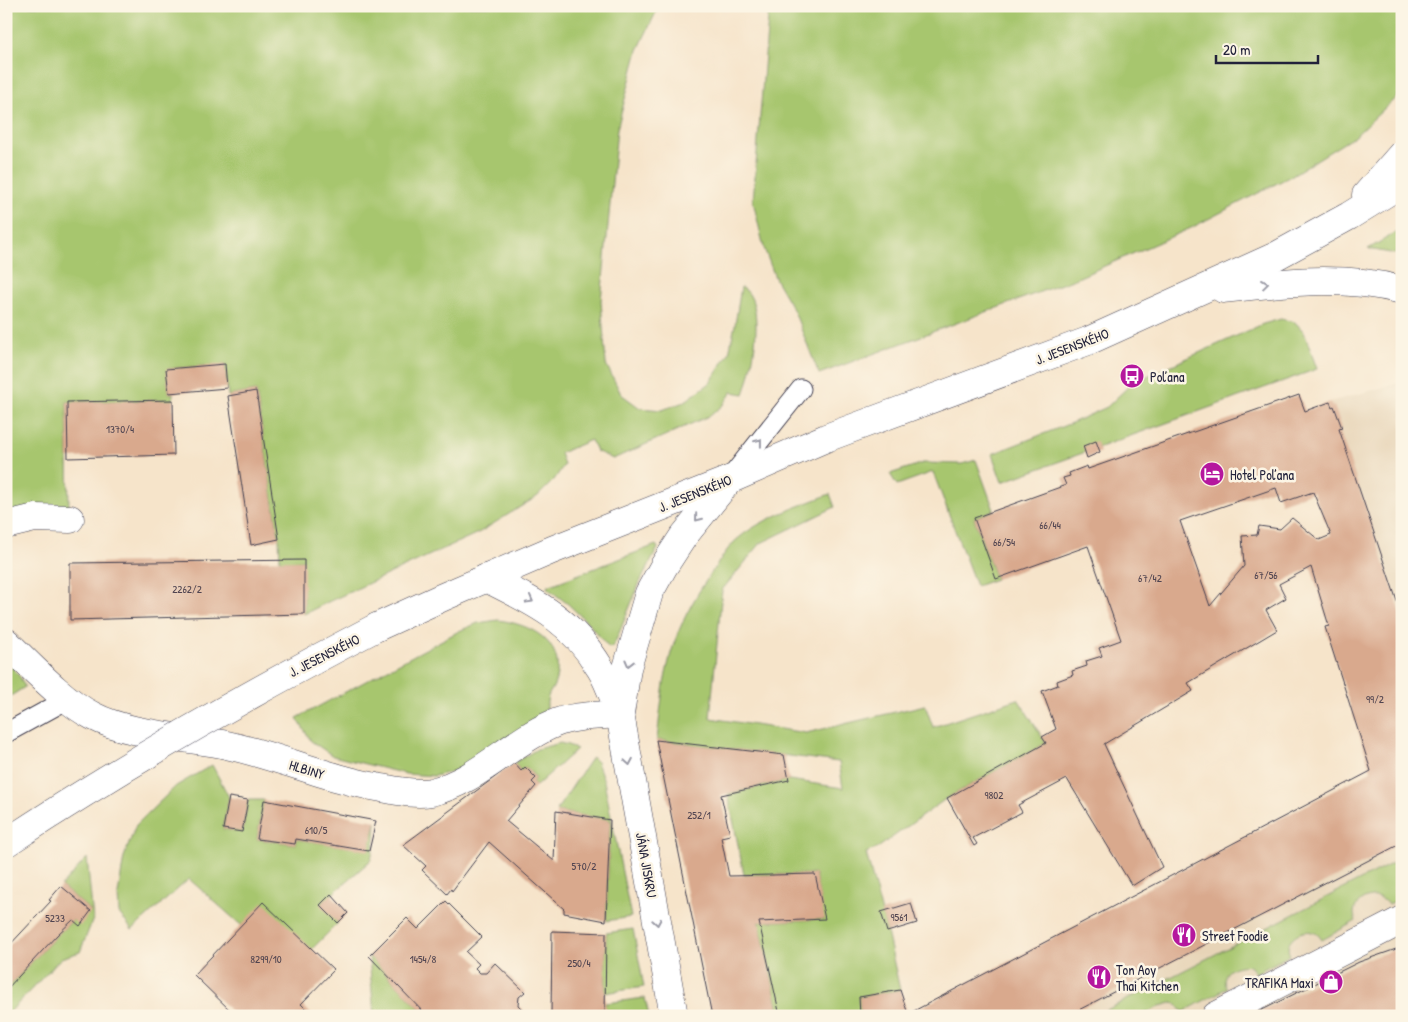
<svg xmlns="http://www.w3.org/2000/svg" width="1408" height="1022" font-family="'Patrick Hand',sans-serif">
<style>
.built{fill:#e7d4b7}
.green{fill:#a7c66e;stroke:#647454}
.building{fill:#d9a98d;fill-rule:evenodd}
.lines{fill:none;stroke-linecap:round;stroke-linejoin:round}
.lane-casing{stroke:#423f50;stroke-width:21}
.street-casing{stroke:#423f50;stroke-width:29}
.secondary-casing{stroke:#423f50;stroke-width:29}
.lane{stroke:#fff;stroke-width:19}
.street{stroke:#fff;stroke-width:28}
.secondary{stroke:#fff;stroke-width:28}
.secondary-bridge-casing{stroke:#423f50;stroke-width:29;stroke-linecap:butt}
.secondary-bridge{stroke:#fff;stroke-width:28}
.oneway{stroke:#9c9ca7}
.labels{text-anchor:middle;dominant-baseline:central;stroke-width:5;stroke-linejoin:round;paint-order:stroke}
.number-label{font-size:11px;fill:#504450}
.street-label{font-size:14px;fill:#22223b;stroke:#fcf5e5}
.poi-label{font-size:14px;fill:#22223b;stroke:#fcf5e5;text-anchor:start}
</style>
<rect width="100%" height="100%" fill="#fcf5e5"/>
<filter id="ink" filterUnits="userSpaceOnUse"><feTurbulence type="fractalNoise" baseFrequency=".02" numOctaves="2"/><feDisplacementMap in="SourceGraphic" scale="10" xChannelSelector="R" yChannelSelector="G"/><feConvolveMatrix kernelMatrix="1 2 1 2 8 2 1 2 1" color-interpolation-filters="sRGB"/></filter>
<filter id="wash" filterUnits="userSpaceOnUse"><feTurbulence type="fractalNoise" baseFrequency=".0096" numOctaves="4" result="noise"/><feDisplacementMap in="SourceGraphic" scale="20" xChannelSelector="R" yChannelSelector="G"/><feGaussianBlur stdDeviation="1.12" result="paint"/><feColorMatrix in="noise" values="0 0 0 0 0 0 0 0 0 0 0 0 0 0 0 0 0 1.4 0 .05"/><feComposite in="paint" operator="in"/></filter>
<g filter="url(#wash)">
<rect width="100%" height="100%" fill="#f6e4ca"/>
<g class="built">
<path d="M 1402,382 L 1402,616 L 1339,429 L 1342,428 L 1334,406 L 1332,407 L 1330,402 Z"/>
<path d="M 1402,843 L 1402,946 L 1359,962 L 1250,1016 L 1067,1016 Z"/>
</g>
<g class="green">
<path d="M 6,6 L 659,6 L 638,50 L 617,129 L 601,301 L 606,364 L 621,394 L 640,408 L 662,410 L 684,402 L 710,383 L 729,353 L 735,325 L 741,287 C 768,299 752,373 744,394 L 732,392 L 723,405 L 711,415 L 613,459 L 596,451 L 591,440 L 560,453 L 564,465 L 554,480 L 538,496 L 480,532 L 328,602 L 304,614 L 303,560 L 280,561 L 279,539 L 256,391 L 228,396 L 225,364 L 167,369 L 169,393 L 173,393 L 173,400 L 67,402 L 69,509 L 6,513 Z"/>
<path d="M 769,6 L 1402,6 L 1402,92 L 1355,136 L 1289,177 L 1191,228 L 1075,279 L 819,374 L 794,311 L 776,280 L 764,248 L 753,201 Z"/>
<path d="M 1402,229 L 1402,255 L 1368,249 Z"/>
<path d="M 1281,319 L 1295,322 L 1304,332 L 1317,369 L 1002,482 L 992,454 L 1074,422 L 1107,407 L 1132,383 L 1263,324 Z"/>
<path d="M 976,460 L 994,510 L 974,518 L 996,579 L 976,586 L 933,472 L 897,485 L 890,474 L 923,463 L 962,464 Z"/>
<path d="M 830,494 L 835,507 L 761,543 L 722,590 L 710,718 L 806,733 L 925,705 L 933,727 L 1018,699 L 1046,743 L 947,798 L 879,847 L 866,853 L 887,932 L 900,990 L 859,997 L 860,1016 L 780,1016 L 759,922 L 824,919 L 815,874 L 744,875 L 728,794 L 789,780 L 843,788 L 839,762 L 657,740 C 660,715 662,689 668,665 C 675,632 693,599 712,572 C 719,562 726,550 735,541 C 761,518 798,507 830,494 Z"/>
<path d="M 656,545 L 658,548 L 640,582 L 617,638 L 613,646 L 609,648 L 589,624 L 568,604 L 547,588 L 548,586 Z"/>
<path d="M 498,620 C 530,624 565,641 556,679 C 553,693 546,691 547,708 L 530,725 L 459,770 L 434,776 L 406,774 L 333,756 L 311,741 L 297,718 L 459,631 L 478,623 Z"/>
<path d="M 6,660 L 20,677 L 25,687 L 6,699 Z"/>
<path d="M 560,743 L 568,745 L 577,749 L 536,786 L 532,782 L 536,778 L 526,767 L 521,771 L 514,763 L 537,749 Z"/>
<path d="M 592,757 L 597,762 L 604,781 L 631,917 L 606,921 L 610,820 L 556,811 Z"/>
<path d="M 212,765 L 229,797 L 223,829 L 242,832 L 248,800 L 264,800 L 257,839 L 295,844 L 296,839 L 369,850 L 376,821 L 375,840 L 371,860 L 321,904 L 338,923 L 312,949 L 241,925 L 189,879 L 132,930 L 119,913 L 118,894 L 124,857 L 136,825 L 176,786 Z"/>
<path d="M 87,858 L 93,919 L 80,952 L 61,958 L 6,1016 L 6,990 L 57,935 L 73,920 L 91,911 L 61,886 Z"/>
<path d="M 1401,859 L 1401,898 L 1388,905 C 1377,887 1346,902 1356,921 L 1322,940 C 1312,921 1280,937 1290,955 L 1256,973 L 1250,966 C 1236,963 1217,973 1227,988 L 1183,1012 L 1177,1004 L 1171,1003 L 1160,1006 L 1141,1016 L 1095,1016 Z"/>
<path d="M 633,929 L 644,987 L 605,993 L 606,933 Z"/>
<path d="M 369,956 L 427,1016 L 374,1016 Z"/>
<path d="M 645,998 L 649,1016 L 605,1016 L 605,1003 Z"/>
</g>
<g id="blocks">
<g class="building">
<path d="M 225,364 L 227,388 L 169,393 L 166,369 Z"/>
<path d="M 256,391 L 279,539 L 251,545 L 228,396 Z"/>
<path d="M 1299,395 L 1305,411 L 1330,402 L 1332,407 L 1334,406 L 1342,428 L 1339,429 L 1402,616 L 1402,843 L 1067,1016 L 860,1016 L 859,997 L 900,990 L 908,1014 L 1371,771 L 1325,627 L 1329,626 L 1311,567 L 1279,584 L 1286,598 L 1266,610 L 1277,630 L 1188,683 L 1193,691 L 1104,744 L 1162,867 L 1132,886 L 1067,779 L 1018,805 L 1022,812 L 973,838 L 977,844 L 974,846 L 947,798 L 1046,743 L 1042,737 L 1056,729 L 1042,691 L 1058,685 L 1057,681 L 1073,675 L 1072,671 L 1087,666 L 1086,661 L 1102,656 L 1099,648 L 1121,640 L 1088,546 L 996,579 L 974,518 L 1066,485 L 1063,478 L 1070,476 L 1069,473 L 1087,466 L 1088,469 ZM 1276,488 L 1281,503 L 1313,492 L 1331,535 L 1319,540 L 1292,518 L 1280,529 L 1259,526 L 1257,535 L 1242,536 L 1244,566 L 1210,606 L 1180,521 Z"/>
<path d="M 173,400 L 174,455 L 68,458 L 67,402 Z"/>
<path d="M 1096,441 L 1100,452 L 1087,458 L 1083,446 Z"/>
<path d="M 304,560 L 304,614 L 70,620 L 70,563 Z"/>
<path d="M 656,740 L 784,755 L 789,780 L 721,795 L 730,835 L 721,837 L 729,876 L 815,874 L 825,919 L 759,922 L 780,1016 L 712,1016 Z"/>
<path d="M 514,763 L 521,771 L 525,767 L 536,778 L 532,782 L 536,786 L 506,821 L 554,861 L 556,811 L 610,820 L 606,921 L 564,913 L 564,909 L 489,842 L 452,891 L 451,889 L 447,894 L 422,870 L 426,866 L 403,845 Z"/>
<path d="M 229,797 L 248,800 L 242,832 L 223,829 Z"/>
<path d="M 264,800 L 376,821 L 369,851 L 296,839 L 295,844 L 257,839 Z"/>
<path d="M 61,886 L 91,911 L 80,926 L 73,920 L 57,935 L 6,990 L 6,949 L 51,901 L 49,900 Z"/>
<path d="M 331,894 L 348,913 L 338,923 L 320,905 Z"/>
<path d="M 446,901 L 482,937 L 466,952 L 479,964 L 475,968 L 480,973 L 486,973 L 495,963 L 525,992 L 519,997 L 518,1005 L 529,1016 L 427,1016 L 369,956 L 407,918 L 418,929 Z"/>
<path d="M 263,902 L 334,970 L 301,1004 L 313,1016 L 236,1016 L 194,975 Z"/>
<path d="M 911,903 L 917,923 L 887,932 L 881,912 Z"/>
<path d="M 552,931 L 606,933 L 605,1016 L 551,1016 Z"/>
<path d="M 1402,947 L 1402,1016 L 1250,1016 L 1359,962 Z"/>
</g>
</g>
</g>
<g filter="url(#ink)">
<use href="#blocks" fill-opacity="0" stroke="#423f50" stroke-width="1"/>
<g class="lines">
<defs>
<g id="lane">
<path d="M 731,477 L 801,389"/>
<path d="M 6,733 L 68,699"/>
</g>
<g id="street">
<path d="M 6,525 L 35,518 L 70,519"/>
<path d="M 486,578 C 536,603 570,618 600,668 C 609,682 614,699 620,714 L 674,1016"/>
<path d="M 6,642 C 31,666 62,700 93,716 C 129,735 181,736 222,744 C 276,755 328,779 382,788 C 397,791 416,795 431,792 C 478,781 510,742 553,724 C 573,715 599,716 620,714"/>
<path d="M 620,714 L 627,668 L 649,593 L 664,566 L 683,537 L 729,480"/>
<path d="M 1216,1016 L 1402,920"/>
</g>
<g id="secondary">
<path d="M 1366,195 L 1402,154"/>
<path d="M 1223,289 C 1283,282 1342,275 1402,290"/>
<path d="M 377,627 L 443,597 L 552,550 L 729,480 L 826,438 L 1088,341 L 1276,256 L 1349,216 L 1402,183"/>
</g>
</defs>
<use href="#lane" class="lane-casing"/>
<use href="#street" class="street-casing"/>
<use href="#secondary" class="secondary-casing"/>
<use href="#lane" class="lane"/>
<use href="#street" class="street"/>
<use href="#secondary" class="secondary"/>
<defs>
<path id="secondary-bridge" d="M 6,843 C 126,764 250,693 377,627"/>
</defs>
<use href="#secondary-bridge" class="secondary-bridge-casing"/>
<use href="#secondary-bridge" class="secondary-bridge"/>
</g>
<defs><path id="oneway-chevron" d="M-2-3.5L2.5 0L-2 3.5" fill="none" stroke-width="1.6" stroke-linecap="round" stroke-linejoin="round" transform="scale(1.25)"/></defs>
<g class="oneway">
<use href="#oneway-chevron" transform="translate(1265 284) rotate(-7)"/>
<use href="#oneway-chevron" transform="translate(759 442) rotate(-52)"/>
<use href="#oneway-chevron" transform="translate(698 518) rotate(129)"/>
<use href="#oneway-chevron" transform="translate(530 600) rotate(29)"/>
<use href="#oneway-chevron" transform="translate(629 663) rotate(104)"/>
<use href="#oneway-chevron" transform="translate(629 762) rotate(80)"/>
<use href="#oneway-chevron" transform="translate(657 922) rotate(80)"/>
</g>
</g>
<defs>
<symbol id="bus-disc" viewBox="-11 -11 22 22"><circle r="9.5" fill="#b5179e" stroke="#fcf5e5"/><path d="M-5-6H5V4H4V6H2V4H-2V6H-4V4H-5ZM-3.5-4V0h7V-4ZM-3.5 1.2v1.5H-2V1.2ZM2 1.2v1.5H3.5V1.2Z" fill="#fff"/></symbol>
<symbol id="hotel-disc" viewBox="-11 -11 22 22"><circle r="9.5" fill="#b5179e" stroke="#fcf5e5"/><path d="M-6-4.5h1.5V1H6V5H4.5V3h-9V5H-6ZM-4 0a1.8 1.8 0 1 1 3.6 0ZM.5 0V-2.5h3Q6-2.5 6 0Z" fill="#fff"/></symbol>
<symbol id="restaurant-disc" viewBox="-11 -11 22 22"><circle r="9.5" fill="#b5179e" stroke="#fcf5e5"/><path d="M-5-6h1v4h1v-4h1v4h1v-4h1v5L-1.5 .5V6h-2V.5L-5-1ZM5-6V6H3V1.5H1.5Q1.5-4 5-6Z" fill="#fff"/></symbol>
<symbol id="shop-disc" viewBox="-11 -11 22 22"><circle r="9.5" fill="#b5179e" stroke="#fcf5e5"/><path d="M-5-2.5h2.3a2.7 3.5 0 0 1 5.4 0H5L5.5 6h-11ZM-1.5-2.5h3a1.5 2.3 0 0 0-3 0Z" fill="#fff"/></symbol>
</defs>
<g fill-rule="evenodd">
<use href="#bus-disc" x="1118" y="362" width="28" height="28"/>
<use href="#hotel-disc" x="1198" y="460" width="28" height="28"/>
<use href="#restaurant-disc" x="1170" y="921" width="28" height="28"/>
<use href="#restaurant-disc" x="1085" y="963" width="28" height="28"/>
<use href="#shop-disc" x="1317" y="968" width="28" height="28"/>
</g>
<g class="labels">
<g class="number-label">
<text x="120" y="429">1370/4</text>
<text x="1050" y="525">66/44</text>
<text x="1004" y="542">66/54</text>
<text x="1266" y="575">67/56</text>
<text x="1150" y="578">67/42</text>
<text x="187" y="589">2262/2</text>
<text x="1375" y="699">99/2</text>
<text x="994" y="795">9802</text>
<text x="699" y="815">252/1</text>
<text x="316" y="830">610/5</text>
<text x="584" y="866">570/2</text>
<text x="899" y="917">9561</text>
<text x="55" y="918">5233</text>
<text x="266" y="959">8299/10</text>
<text x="423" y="959">1454/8</text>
<text x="579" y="963">250/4</text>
</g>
<g class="street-label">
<text transform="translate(1072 346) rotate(-21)">J. JESENSKÉHO</text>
<text transform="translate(695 493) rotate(-22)">J. JESENSKÉHO</text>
<text transform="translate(324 655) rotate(-27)">J. JESENSKÉHO</text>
<text transform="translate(307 769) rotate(17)">HLBINY</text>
<text transform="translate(647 865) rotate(80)">JÁNA JISKRU</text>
</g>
<g class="poi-label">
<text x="1150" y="376">Poľana</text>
<text x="1230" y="474">Hotel Poľana</text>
<text x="1202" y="935">Street Foodie</text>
<text x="1116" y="969">Ton Aoy<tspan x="1116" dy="16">Thai Kitchen</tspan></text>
<text x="1314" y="982" text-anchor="end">TRAFIKA Maxi</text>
</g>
</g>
<rect width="1408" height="1022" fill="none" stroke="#fcf5e5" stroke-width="25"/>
<path d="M1216 55v8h102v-8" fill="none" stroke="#22223b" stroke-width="2.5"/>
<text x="1223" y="55" font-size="15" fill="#22223b" stroke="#fcf5e5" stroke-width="4" paint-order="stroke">20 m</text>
</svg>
